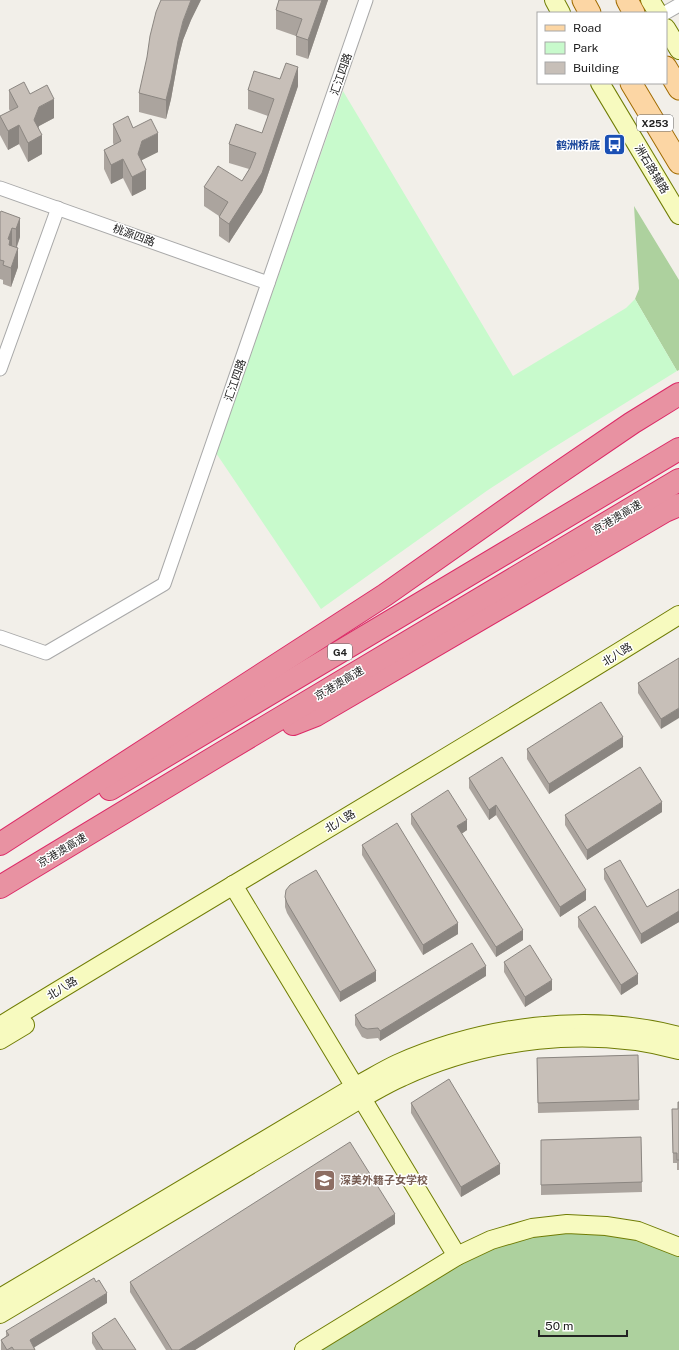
<svg xmlns="http://www.w3.org/2000/svg" width="679" height="1350" font-family="'Public Sans','Noto Sans SC',sans-serif">
<style>
.forest{fill:#add19e}
.park{fill:#c8facc}
.lines{fill:none;stroke-linecap:round;stroke-linejoin:round}
.street-casing{stroke:#a9a9a9;stroke-width:15}
.secondary-casing{stroke:#707d05;stroke-width:20}
.primary-casing{stroke:#a06b00;stroke-width:23}
.highway-casing{stroke:#dc2a67;stroke-width:24}
.street{stroke:#fff;stroke-width:13}
.secondary{stroke:#f7fabf;stroke-width:18}
.primary{stroke:#fcd6a4;stroke-width:21}
.highway{stroke:#e892a2;stroke-width:22}
.wall{fill:#aba49e}
.shaded-wall{fill:#8b8681}
.building{fill:#c7bfb8;stroke:#8b8681}
.labels{text-anchor:middle;dominant-baseline:central;stroke-width:3;stroke-linejoin:round;paint-order:stroke}
.shield{fill:#fff;stroke:#646464;stroke-width:1}
.shield-label{font-size:10px;font-weight:bold;fill:#222}
.street-label{font-size:11px;fill:#222;stroke:#fff}
.transit-label{font-size:11px;font-weight:bold;fill:#164399;stroke:#fff;text-anchor:end}
.education-label{font-size:11px;font-weight:bold;fill:#785e54;stroke:#fff;text-anchor:start}
</style>
<rect width="100%" height="100%" fill="#f2efe9"/>
<g class="forest">
<path d="M 634,206 L 679,280 L 679,370 L 677,371 L 635,299 L 639,289 Z"/>
<path d="M 567,1224 L 679,1247 L 679,1350 L 304,1350 L 457,1256 Z"/>
</g>
<path class="park" d="M 343,91 L 513,376 L 626,308 L 635,299 L 677,371 L 548,451 L 488,490 L 321,609 L 216,453 Z"/>
<g class="lines">
<defs>
<g id="street">
<path d="M 665,13 L 679,5"/>
<path d="M 0,188 L 268,283"/>
<path d="M 0,369 L 58,208"/>
<path d="M 0,637 L 46,653 L 164,584 L 366,0"/>
</g>
<g id="secondary">
<path d="M 554,0 L 561,13"/>
<path d="M 650,0 L 658,13"/>
<path d="M 666,28 L 679,50"/>
<path d="M 600,83 L 679,215"/>
<path d="M 233,885 L 457,1256"/>
<path d="M 0,1026 C 226,888 454,755 679,615"/>
<path d="M 0,1040 L 25,1025"/>
<path d="M 0,1298 L 354,1087 C 368,1080 382,1071 397,1064 C 482,1026 588,1012 679,1036"/>
<path d="M 0,1314 L 362,1098 C 375,1091 388,1083 402,1077 C 486,1038 589,1026 679,1050"/>
<path d="M 304,1350 L 457,1256 L 491,1240 L 532,1228 L 567,1224 L 606,1226 L 638,1231 L 679,1247"/>
</g>
<g id="primary">
<path d="M 583,0 L 590,13"/>
<path d="M 627,0 L 634,13"/>
<path d="M 666,67 L 679,89"/>
<path d="M 631,83 L 679,163"/>
</g>
<g id="highway">
<path d="M 293,724 L 316,715 L 665,511 L 679,505"/>
<path d="M 110,789 L 679,449"/>
<path d="M 0,844 L 385,595 L 544,483 L 632,423 L 679,394"/>
<path d="M 0,887 L 222,753 L 679,480"/>
</g>
</defs>
<use href="#street" class="street-casing"/>
<use href="#secondary" class="secondary-casing"/>
<use href="#primary" class="primary-casing"/>
<use href="#highway" class="highway-casing"/>
<use href="#street" class="street"/>
<use href="#secondary" class="secondary"/>
<use href="#primary" class="primary"/>
<use href="#highway" class="highway"/>
</g>
<g class="wall">
<path d="M 279,0 L 328,0 L 308,59 L 296,55 L 296,36 L 276,29 L 276,10 Z"/>
<path d="M 200,1 L 191,20 L 183,40 L 178,60 L 171,99 L 166,119 L 139,112 L 139,93 Z"/>
<path d="M 298,86 L 262,192 L 229,243 L 219,236 L 219,216 L 204,206 L 204,187 L 242,181 L 249,169 L 229,163 L 229,144 L 262,133 L 268,116 L 248,109 L 248,90 Z"/>
<path d="M 9,90 L 30,94 L 54,118 L 39,126 L 38,128 L 42,154 L 28,162 L 19,144 L 8,150 L 0,135 L 0,116 L 10,111 L 9,109 Z"/>
<path d="M 113,124 L 133,128 L 158,152 L 142,160 L 142,161 L 146,189 L 132,196 L 123,178 L 111,184 L 104,169 L 104,150 L 114,145 L 113,143 Z"/>
<path d="M 0,213 L 20,218 L 20,237 L 17,247 L 18,267 L 11,287 L 3,284 L 3,280 L 0,279 Z"/>
<path d="M 679,658 L 661,729 L 638,693 L 638,683 Z"/>
<path d="M 623,747 L 549,794 L 527,759 L 527,749 Z"/>
<path d="M 469,778 L 586,890 L 586,900 L 560,917 L 496,815 L 489,820 L 469,788 Z"/>
<path d="M 662,812 L 587,860 L 565,825 L 565,815 Z"/>
<path d="M 411,814 L 467,830 L 461,834 L 523,940 L 496,957 L 411,824 Z"/>
<path d="M 362,845 L 458,934 L 423,955 L 362,855 Z"/>
<path d="M 604,869 L 647,907 L 679,889 L 679,922 L 641,944 L 604,879 Z"/>
<path d="M 285,897 L 376,981 L 340,1002 L 287,913 L 285,907 Z"/>
<path d="M 578,917 L 638,984 L 621,995 L 578,927 Z"/>
<path d="M 504,962 L 552,990 L 525,1007 L 504,972 Z"/>
<path d="M 486,976 L 380,1041 L 378,1038 L 367,1039 L 362,1037 L 355,1025 L 355,1015 Z"/>
<path d="M 638,1055 L 639,1110 L 538,1113 L 537,1058 Z"/>
<path d="M 679,1102 L 679,1170 L 677,1170 L 677,1163 L 673,1163 L 672,1109 L 678,1109 Z"/>
<path d="M 411,1103 L 500,1174 L 461,1197 L 411,1113 Z"/>
<path d="M 641,1137 L 642,1192 L 541,1195 L 541,1140 Z"/>
<path d="M 395,1224 L 195,1350 L 166,1350 L 130,1292 L 130,1282 Z"/>
<path d="M 107,1303 L 34,1347 L 35,1350 L 1,1350 L 1,1340 L 6,1336 L 6,1331 Z"/>
<path d="M 92,1333 L 136,1350 L 96,1350 L 92,1343 Z"/>
</g>
<g class="shaded-wall">
<path d="M 191,0 L 201,0 L 191,20 L 183,40 L 178,60 L 171,99 L 166,119 L 166,100 L 178,41 L 183,21 Z"/>
<path d="M 322,0 L 328,0 L 308,59 L 308,40 Z"/>
<path d="M 298,67 L 298,86 L 262,192 L 229,243 L 229,224 Z"/>
<path d="M 54,99 L 54,118 L 39,126 L 34,139 L 34,120 L 39,107 Z"/>
<path d="M 19,125 L 19,144 L 8,150 L 8,131 Z"/>
<path d="M 158,133 L 158,152 L 142,160 L 138,173 L 138,154 L 142,141 Z"/>
<path d="M 42,135 L 42,154 L 28,162 L 28,143 Z"/>
<path d="M 123,159 L 123,178 L 111,184 L 111,165 Z"/>
<path d="M 146,170 L 146,189 L 132,196 L 132,177 Z"/>
<path d="M 20,218 L 20,237 L 16,248 L 16,229 Z"/>
<path d="M 12,228 L 12,247 L 9,257 L 8,239 Z"/>
<path d="M 18,248 L 18,267 L 11,287 L 11,268 Z"/>
<path d="M 679,708 L 679,718 L 661,729 L 661,719 Z"/>
<path d="M 623,737 L 623,747 L 549,794 L 549,784 Z"/>
<path d="M 662,802 L 662,812 L 587,860 L 587,850 Z"/>
<path d="M 496,805 L 496,815 L 489,820 L 489,810 Z"/>
<path d="M 467,820 L 467,830 L 457,837 L 457,826 Z"/>
<path d="M 586,890 L 586,900 L 560,917 L 560,907 Z"/>
<path d="M 679,911 L 679,922 L 641,944 L 641,934 Z"/>
<path d="M 458,923 L 458,934 L 423,955 L 423,945 Z"/>
<path d="M 523,930 L 523,940 L 496,957 L 496,947 Z"/>
<path d="M 486,966 L 486,976 L 380,1041 L 380,1031 Z"/>
<path d="M 376,971 L 376,981 L 340,1002 L 340,992 Z"/>
<path d="M 638,974 L 638,984 L 621,995 L 621,985 Z"/>
<path d="M 552,980 L 552,990 L 525,1007 L 525,997 Z"/>
<path d="M 500,1164 L 500,1174 L 461,1197 L 461,1187 Z"/>
<path d="M 395,1214 L 395,1224 L 195,1350 L 179,1350 Z"/>
<path d="M 107,1293 L 107,1303 L 30,1350 L 30,1340 Z"/>
</g>
<g class="building">
<path d="M 161,0 L 191,0 L 183,21 L 178,41 L 171,80 L 166,100 L 139,93 L 147,57 L 150,36 L 156,12 Z"/>
<path d="M 279,0 L 322,0 L 308,40 L 296,36 L 302,19 L 276,10 Z"/>
<path d="M 286,63 L 298,67 L 262,173 L 229,224 L 219,217 L 228,202 L 204,187 L 218,166 L 242,181 L 250,168 L 256,153 L 229,144 L 236,124 L 262,133 L 274,99 L 248,90 L 254,71 L 280,79 Z"/>
<path d="M 24,82 L 30,94 L 47,85 L 54,99 L 39,107 L 34,120 L 42,135 L 28,143 L 19,125 L 8,131 L 0,116 L 18,107 L 9,90 Z"/>
<path d="M 128,116 L 133,128 L 151,119 L 158,133 L 142,141 L 138,154 L 146,170 L 132,177 L 123,159 L 111,165 L 104,150 L 121,141 L 113,124 Z"/>
<path d="M 1,211 L 20,218 L 16,229 L 12,228 L 8,239 L 10,240 L 9,245 L 18,248 L 11,268 L 3,265 L 4,261 L 0,260 L 0,213 Z"/>
<path d="M 679,658 L 679,708 L 661,719 L 638,683 Z"/>
<path d="M 601,702 L 623,737 L 549,784 L 527,749 Z"/>
<path d="M 502,757 L 586,890 L 560,907 L 496,805 L 489,810 L 469,778 Z"/>
<path d="M 640,767 L 662,802 L 587,850 L 565,815 Z"/>
<path d="M 448,790 L 467,820 L 457,826 L 523,930 L 496,947 L 411,814 Z"/>
<path d="M 397,823 L 458,923 L 423,945 L 362,845 Z"/>
<path d="M 620,860 L 647,907 L 679,889 L 679,911 L 641,934 L 604,869 Z"/>
<path d="M 316,870 L 376,971 L 340,992 L 287,903 L 285,897 L 286,890 L 290,885 Z"/>
<path d="M 595,906 L 638,974 L 621,985 L 578,917 Z"/>
<path d="M 472,943 L 486,966 L 380,1031 L 378,1028 L 367,1029 L 362,1027 L 355,1015 Z"/>
<path d="M 530,945 L 552,980 L 525,997 L 504,962 Z"/>
<path d="M 638,1055 L 639,1100 L 538,1103 L 537,1058 Z"/>
<path d="M 449,1079 L 500,1164 L 461,1187 L 411,1103 Z"/>
<path d="M 678,1102 L 679,1102 L 679,1160 L 677,1160 L 677,1153 L 673,1153 L 672,1109 L 678,1109 Z"/>
<path d="M 641,1137 L 642,1182 L 541,1185 L 541,1140 Z"/>
<path d="M 350,1142 L 395,1214 L 179,1350 L 172,1350 L 130,1282 Z"/>
<path d="M 94,1278 L 96,1282 L 99,1280 L 107,1293 L 30,1340 L 35,1350 L 14,1350 L 12,1347 L 7,1350 L 1,1340 L 9,1335 L 6,1331 Z"/>
<path d="M 115,1318 L 136,1350 L 103,1350 L 92,1333 Z"/>
</g>
<defs>
<symbol id="bus-square" viewBox="-11 -11 22 22"><rect x="-9" y="-9" width="18" height="18" rx="4" fill="#1a4fb4" stroke="#fff"/><path d="M-5-6H5V4H4V6H2V4H-2V6H-4V4H-5ZM-3.5-4V0h7V-4ZM-3.5 1.2v1.5H-2V1.2ZM2 1.2v1.5H3.5V1.2Z" fill="#fff"/></symbol>
<symbol id="school-square" viewBox="-11 -11 22 22"><rect x="-9" y="-9" width="18" height="18" rx="4" fill="#8d6e63" stroke="#fff"/><path d="M0-5L7-2L0 1L-7-2ZM-4 1L0 2.5L4 1V4Q0 6-4 4Z" fill="#fff"/></symbol>
</defs>
<g fill-rule="evenodd">
<use href="#bus-square" x="602" y="132" width="25" height="25"/>
<use href="#school-square" x="312" y="1168" width="25" height="25"/>
</g>
<g class="labels">
<g class="shield">
<rect x="637" y="115" width="36" height="16" rx="3"/>
<rect x="328" y="644" width="24" height="16" rx="3"/>
</g>
<g class="shield-label">
<text x="655" y="123">X253</text>
<text x="340" y="652">G4</text>
</g>
<g class="street-label">
<text transform="translate(341 74) rotate(-71)">汇江四路</text>
<text transform="translate(652 169) rotate(59)">洲石路辅路</text>
<text transform="translate(134 235) rotate(20)">桃源四路</text>
<text transform="translate(235 380) rotate(-71)">汇江四路</text>
<text transform="translate(617 517) rotate(-31)">京港澳高速</text>
<text transform="translate(617 654) rotate(-32)">北八路</text>
<text transform="translate(339 683) rotate(-31)">京港澳高速</text>
<text transform="translate(340 821) rotate(-31)">北八路</text>
<text transform="translate(62 850) rotate(-31)">京港澳高速</text>
<text transform="translate(62 988) rotate(-31)">北八路</text>
</g>
<g class="transit-label">
<text x="600" y="145">鹤洲桥底</text>
</g>
<g class="education-label">
<text x="340" y="1180">深美外籍子女学校</text>
</g>
</g>
<rect x="537" y="12" width="130" height="72" fill="#ffffff" stroke="#a7a7a7"/>
<rect x="545" y="25" width="20" height="6" fill="#fcd6a4" stroke="#a7a7a7"/>
<text x="573" y="32" font-size="12" fill="#222222">Road</text>
<rect x="545" y="42" width="20" height="12" fill="#c8facc" stroke="#a7a7a7"/>
<text x="573" y="52" font-size="12" fill="#222222">Park</text>
<rect x="545" y="62" width="20" height="12" fill="#c7bfb8" stroke="#a7a7a7"/>
<text x="573" y="72" font-size="12" fill="#222222">Building</text>
<path d="M539 1330v6h88v-6" fill="none" stroke="#222222" stroke-width="2"/>
<text x="545" y="1330" font-size="12" fill="#222222" stroke="#ffffff" stroke-width="3" paint-order="stroke">50 m</text>
</svg>
